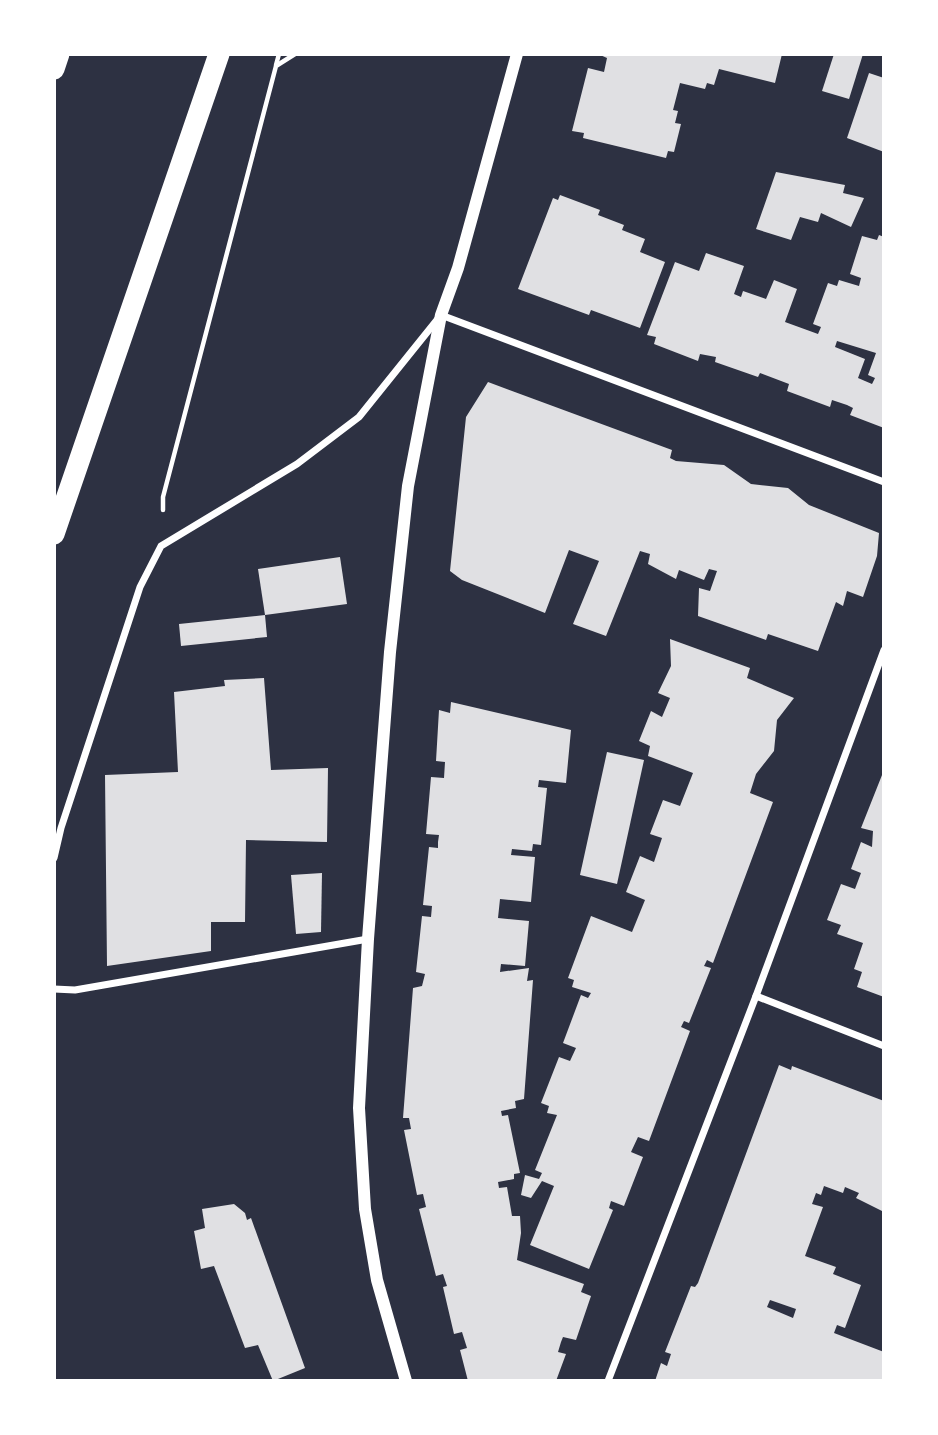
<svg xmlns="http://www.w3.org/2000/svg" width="938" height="1435" font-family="'Noto Serif',serif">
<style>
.building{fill:#e0e0e3;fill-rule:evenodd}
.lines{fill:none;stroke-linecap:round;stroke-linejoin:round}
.path{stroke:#fff;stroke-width:4.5}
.minor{stroke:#fff;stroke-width:7}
.tertiary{stroke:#fff;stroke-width:12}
.motorway{stroke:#fff;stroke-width:21}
</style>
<rect width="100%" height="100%" fill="#2d3142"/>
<g class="building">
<path d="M 598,54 L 782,54 L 775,83 L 719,69 L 714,85 L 707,83 L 705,89 L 680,83 L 673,110 L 678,111 L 675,123 L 681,124 L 674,152 L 668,151 L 666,158 L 583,138 L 584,133 L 572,131 L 588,68 L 604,72 L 607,58 Z"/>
<path d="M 834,54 L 863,54 L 849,99 L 822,91 Z"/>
<path d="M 869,73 L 884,78 L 884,152 L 847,138 Z"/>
<path d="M 776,172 L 845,185 L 843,193 L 864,198 L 851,227 L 821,213 L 818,222 L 800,217 L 791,240 L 756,229 Z"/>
<path d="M 560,195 L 600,210 L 598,215 L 624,225 L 622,230 L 645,239 L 640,252 L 665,262 L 640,328 L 591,310 L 589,315 L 518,289 L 553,198 L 558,200 Z"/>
<path d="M 879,235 L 884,237 L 884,428 L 850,415 L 853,408 L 847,405 L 832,400 L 830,407 L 787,391 L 789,384 L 760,373 L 758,377 L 715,362 L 716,357 L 700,354 L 698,361 L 654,344 L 656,337 L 647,335 L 675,262 L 699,271 L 706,253 L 744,266 L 734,294 L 741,297 L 743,291 L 766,299 L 774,280 L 797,289 L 785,322 L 818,334 L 821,327 L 813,324 L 828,283 L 837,286 L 839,280 L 859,286 L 861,278 L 850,274 L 862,236 L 877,240 ZM 837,341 L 876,353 L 868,375 L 875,378 L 872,384 L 858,378 L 865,359 L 835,347 Z"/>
<path d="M 488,382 L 672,450 L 670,458 L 676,461 L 724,465 L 751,484 L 788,488 L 809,505 L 879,533 L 877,556 L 863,597 L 847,591 L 843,606 L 836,602 L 818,651 L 768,634 L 766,640 L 698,616 L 699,588 L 710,591 L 717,571 L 709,569 L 704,580 L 679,570 L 676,579 L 648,564 L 650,554 L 640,551 L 606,636 L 573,624 L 599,561 L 569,550 L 545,613 L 462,580 L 450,571 L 466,417 Z"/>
<path d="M 340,557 L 347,604 L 265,615 L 258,569 Z"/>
<path d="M 265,615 L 267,637 L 181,646 L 179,624 Z"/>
<path d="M 670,639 L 750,668 L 747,678 L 794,698 L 777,720 L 774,751 L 756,774 L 750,793 L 773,802 L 713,963 L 707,960 L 704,966 L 711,968 L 689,1023 L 684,1021 L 681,1027 L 690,1031 L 649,1141 L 638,1137 L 631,1152 L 643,1157 L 624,1206 L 611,1201 L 609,1208 L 613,1210 L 589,1269 L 530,1245 L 554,1186 L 542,1181 L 531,1198 L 521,1195 L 525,1175 L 539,1179 L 542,1173 L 535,1170 L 557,1115 L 547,1113 L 549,1106 L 541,1103 L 559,1057 L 570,1061 L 576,1048 L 563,1043 L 581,995 L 588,998 L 591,993 L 572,987 L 574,980 L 568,978 L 591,916 L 632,932 L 645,900 L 626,892 L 640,856 L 654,862 L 662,838 L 650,834 L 663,800 L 680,806 L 693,773 L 648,756 L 650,746 L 639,741 L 651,711 L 662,717 L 670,698 L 658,693 L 671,666 Z"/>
<path d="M 264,678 L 271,770 L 328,768 L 327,842 L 246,840 L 245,922 L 211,922 L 211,951 L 107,966 L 105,775 L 178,772 L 174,692 L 225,686 L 224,680 Z"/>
<path d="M 451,702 L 571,730 L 566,783 L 539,780 L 538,787 L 547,788 L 541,845 L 533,844 L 532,851 L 512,849 L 511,855 L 535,857 L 531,902 L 500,899 L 498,918 L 529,921 L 525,966 L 501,964 L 500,972 L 529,968 L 527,981 L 533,980 L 524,1099 L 515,1101 L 516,1108 L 501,1111 L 502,1116 L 508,1115 L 520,1173 L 514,1174 L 514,1179 L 498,1182 L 499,1188 L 507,1187 L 512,1216 L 520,1216 L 521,1233 L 517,1260 L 584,1284 L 581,1292 L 591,1296 L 576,1340 L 563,1337 L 561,1342 L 558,1352 L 566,1354 L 556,1381 L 468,1381 L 460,1350 L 467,1348 L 462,1332 L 454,1334 L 443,1287 L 447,1286 L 443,1274 L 436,1276 L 419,1209 L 426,1207 L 423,1194 L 417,1195 L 404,1130 L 411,1129 L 409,1118 L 403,1118 L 413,988 L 422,986 L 425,974 L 416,972 L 422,916 L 431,917 L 432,906 L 423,905 L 429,847 L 438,848 L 438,842 L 439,835 L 426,834 L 431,777 L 444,778 L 445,762 L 436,761 L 439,710 L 450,713 Z"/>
<path d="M 607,752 L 644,760 L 617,884 L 580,875 Z"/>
<path d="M 884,770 L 884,997 L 857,987 L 862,972 L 854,969 L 863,943 L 837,934 L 841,925 L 827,920 L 841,884 L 855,889 L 861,873 L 851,869 L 861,842 L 872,847 L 873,831 L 861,828 Z"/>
<path d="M 322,873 L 321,932 L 296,934 L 291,875 Z"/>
<path d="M 779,1065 L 791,1070 L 792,1066 L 884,1101 L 884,1212 L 856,1198 L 859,1193 L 845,1187 L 843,1193 L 824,1186 L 821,1195 L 816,1193 L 812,1204 L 823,1207 L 805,1256 L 836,1267 L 833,1274 L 861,1285 L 845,1328 L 837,1325 L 834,1333 L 884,1352 L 884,1381 L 655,1381 L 661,1363 L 667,1366 L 671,1354 L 665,1352 L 691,1286 L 695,1287 L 698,1283 ZM 770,1300 L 796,1309 L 793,1318 L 767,1307 Z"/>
<path d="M 234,1204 L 245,1213 L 247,1220 L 251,1218 L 305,1368 L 273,1381 L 258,1345 L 245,1348 L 214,1266 L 201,1269 L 194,1231 L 205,1228 L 202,1209 Z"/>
</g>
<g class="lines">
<g class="path">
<path d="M 276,65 L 279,54"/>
<path d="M 163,510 L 163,497 L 276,66 L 295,54"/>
</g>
<g class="minor">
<path d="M 54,858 L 61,828 L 140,587 L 161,546 L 297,464 L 359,417 L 441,315 L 884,482"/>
<path d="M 54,989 L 75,990 L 368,939"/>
<path d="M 756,996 L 884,1046"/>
<path d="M 608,1381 L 756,996 L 884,650"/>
</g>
<path class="tertiary" d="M 406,1381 L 377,1280 L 365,1209 L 359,1108 L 368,939 L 390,652 L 408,486 L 441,315 L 458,268 L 517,54"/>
<g class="motorway">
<path d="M 54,69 L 59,54"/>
<path d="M 54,534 L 219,54"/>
</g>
</g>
<rect width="938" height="1435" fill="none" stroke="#ffffff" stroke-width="112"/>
</svg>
